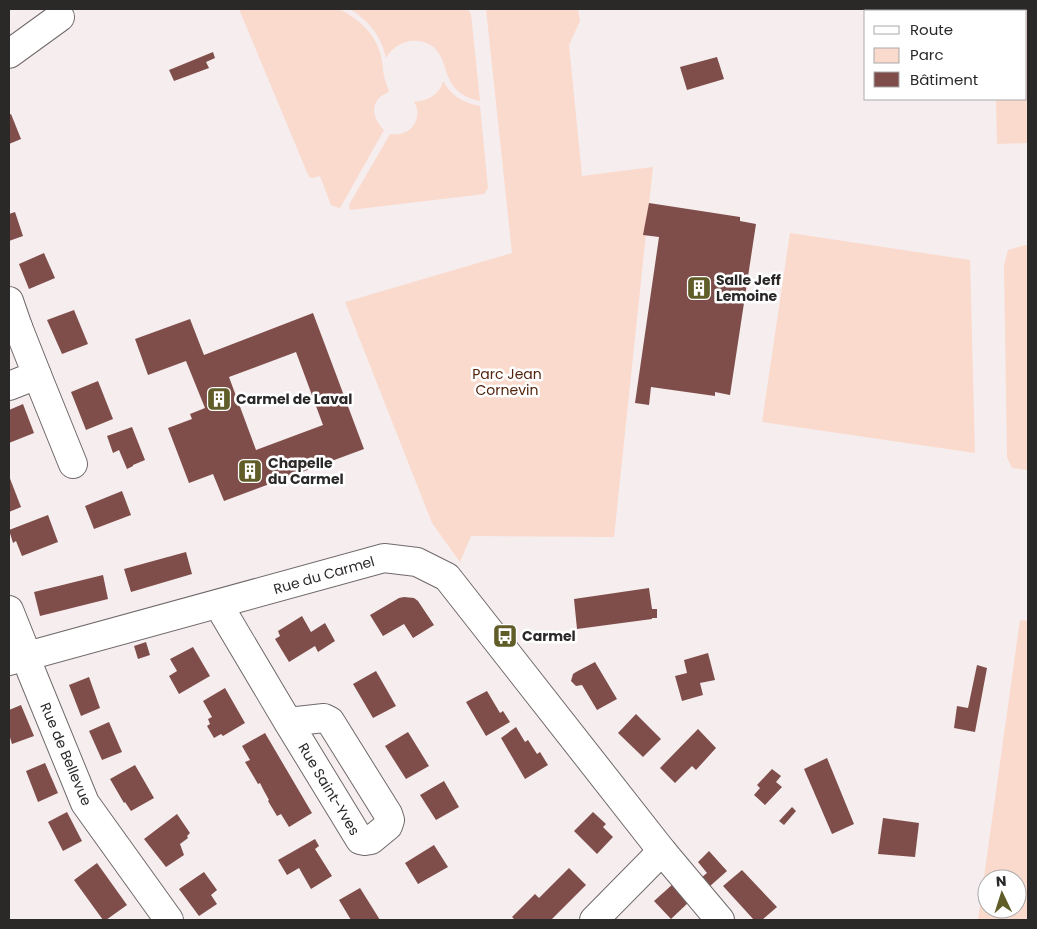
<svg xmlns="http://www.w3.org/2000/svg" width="1037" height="929" font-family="Poppins,sans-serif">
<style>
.green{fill:#fadacc;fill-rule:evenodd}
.building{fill:#7f4e4a;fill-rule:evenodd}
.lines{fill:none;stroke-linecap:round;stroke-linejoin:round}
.minor-casing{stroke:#70696a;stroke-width:30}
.minor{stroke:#fff;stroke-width:28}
.labels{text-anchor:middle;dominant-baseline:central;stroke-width:5;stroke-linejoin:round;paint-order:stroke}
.poi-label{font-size:14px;font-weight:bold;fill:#2b2828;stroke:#fff;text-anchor:start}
.park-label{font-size:14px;fill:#52240c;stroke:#fff}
.street-label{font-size:14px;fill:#2b2828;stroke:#fff}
</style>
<rect width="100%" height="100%" fill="#f6edef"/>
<g class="green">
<path d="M 239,9 L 339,9 C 361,20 378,36 382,61 C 383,67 383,74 385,80 C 386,84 388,87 389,91 C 386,94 382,95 379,98 C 369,109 376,122 384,130 L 340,208 L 336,207 L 331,205 L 320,176 L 313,178 L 309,177 Z"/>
<path d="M 349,9 L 467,9 L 471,14 L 480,101 C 471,99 462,96 456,89 C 443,76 447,54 429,44 C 423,41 417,40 410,41 C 399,43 391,49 386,58 C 382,37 368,19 349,9 Z"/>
<path d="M 486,9 L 578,9 L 580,21 L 569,45 L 582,176 L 653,167 L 614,537 L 471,536 L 460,562 L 432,523 L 345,302 L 512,253 Z"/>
<path d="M 993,9 L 1028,9 L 1028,143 L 997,144 L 996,99 L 1026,99 L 1026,11 L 994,11 Z"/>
<path d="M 443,81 C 451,96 464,103 480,106 L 488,188 L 484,194 L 350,210 L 349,205 L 390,134 C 394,134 399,135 403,133 C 415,130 422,113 414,102 C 428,100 439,96 443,81 Z"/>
<path d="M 790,233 L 970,260 L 975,453 L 762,422 Z"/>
<path d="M 1025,245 L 1028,245 L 1028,470 L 1027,470 L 1012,468 L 1007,457 L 1004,265 L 1008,250 Z"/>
<path d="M 1020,620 L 1028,621 L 1028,920 L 978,920 ZM 987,879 L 1017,879 L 1017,909 L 987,909 Z"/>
</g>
<g class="building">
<path d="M 213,52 L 215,58 L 206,62 L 209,68 L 174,81 L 169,70 Z"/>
<path d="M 717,57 L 724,79 L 687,90 L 680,67 Z"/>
<path d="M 11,114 L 21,139 L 9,144 L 9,115 Z"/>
<path d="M 649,203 L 740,217 L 740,221 L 756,224 L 730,395 L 715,392 L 715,396 L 651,387 L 649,405 L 635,403 L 659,237 L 643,235 Z"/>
<path d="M 15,212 L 23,236 L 9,241 L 9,214 Z"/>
<path d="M 44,253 L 55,278 L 29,289 L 19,264 Z"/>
<path d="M 74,310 L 88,344 L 62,354 L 47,320 Z"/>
<path d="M 313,313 L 364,449 L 224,501 L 213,474 L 189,483 L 168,428 L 192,419 L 190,414 L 205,408 L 186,361 L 148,375 L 135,339 L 190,319 L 204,355 ZM 296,352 L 323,425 L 256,450 L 229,377 Z"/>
<path d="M 98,381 L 113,419 L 86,430 L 71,392 Z"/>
<path d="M 23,404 L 34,433 L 9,443 L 9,410 Z"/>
<path d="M 132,427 L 145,460 L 133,465 L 133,466 L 127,469 L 119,450 L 113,453 L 107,436 Z"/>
<path d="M 9,476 L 21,507 L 9,512 Z"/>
<path d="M 122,491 L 131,515 L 94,529 L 85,506 Z"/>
<path d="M 48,515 L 58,542 L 22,556 L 16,541 L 13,543 L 9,530 Z"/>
<path d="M 186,552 L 192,574 L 131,592 L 124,569 Z"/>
<path d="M 103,575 L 108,599 L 40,616 L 34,592 Z"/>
<path d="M 649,588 L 652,609 L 657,609 L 657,618 L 652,618 L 652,619 L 577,629 L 574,599 Z"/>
<path d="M 404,597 L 414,598 L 418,601 L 434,625 L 413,638 L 404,624 L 383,636 L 370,615 L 399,598 Z"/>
<path d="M 302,616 L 311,632 L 325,623 L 335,641 L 318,652 L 315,646 L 289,662 L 275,639 L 280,636 L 278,631 Z"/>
<path d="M 146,642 L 150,655 L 138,659 L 134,646 Z"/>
<path d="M 193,647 L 210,676 L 179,694 L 169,676 L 177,671 L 170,659 Z"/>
<path d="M 708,653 L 715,680 L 700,683 L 703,695 L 682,701 L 675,676 L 687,673 L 684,660 Z"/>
<path d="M 595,662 L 617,699 L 597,710 L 582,685 L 576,686 L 571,681 L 573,674 L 576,672 Z"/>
<path d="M 977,665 L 987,668 L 975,732 L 954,728 L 957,706 L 968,708 Z"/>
<path d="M 376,671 L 396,706 L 373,718 L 353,684 Z"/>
<path d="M 89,677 L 100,708 L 81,716 L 69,685 Z"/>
<path d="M 225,688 L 245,723 L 223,736 L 221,734 L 214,738 L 207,726 L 210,724 L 208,719 L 212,717 L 203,701 Z"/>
<path d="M 487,691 L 500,713 L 503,711 L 510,722 L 486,736 L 466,702 Z"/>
<path d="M 21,705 L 34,736 L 12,744 L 9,734 L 9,710 Z"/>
<path d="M 636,714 L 661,739 L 643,757 L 618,733 Z"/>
<path d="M 109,722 L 122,752 L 102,760 L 89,731 Z"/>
<path d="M 516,727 L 525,742 L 528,740 L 537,754 L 540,752 L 548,765 L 525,779 L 501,738 Z"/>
<path d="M 698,729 L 716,748 L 696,770 L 692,766 L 675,783 L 660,768 Z"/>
<path d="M 408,732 L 429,766 L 406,779 L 385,746 Z"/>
<path d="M 265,733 L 312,813 L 289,827 L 281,814 L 277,816 L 268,801 L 269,800 L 264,791 L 260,783 L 258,784 L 245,762 L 250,760 L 242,746 Z"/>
<path d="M 827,758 L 854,824 L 832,834 L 804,769 Z"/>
<path d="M 45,763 L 58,793 L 38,802 L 26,771 Z"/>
<path d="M 135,765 L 154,798 L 131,811 L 125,802 L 124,803 L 110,779 Z"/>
<path d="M 772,769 L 781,776 L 776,782 L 782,787 L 765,805 L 754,795 L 760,788 L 757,785 Z"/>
<path d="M 444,781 L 459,807 L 436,820 L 420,795 Z"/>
<path d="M 792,807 L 796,811 L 784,825 L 779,821 Z"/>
<path d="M 67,812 L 82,841 L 63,851 L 48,822 Z"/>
<path d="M 593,812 L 606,824 L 603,827 L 613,837 L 597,854 L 574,831 Z"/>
<path d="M 177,814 L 190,833 L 187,836 L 188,838 L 180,844 L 184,855 L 166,867 L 144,839 Z"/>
<path d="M 883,818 L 919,823 L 915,857 L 878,854 Z"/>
<path d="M 315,839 L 319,846 L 315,849 L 332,876 L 311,889 L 299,868 L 287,875 L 278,860 Z"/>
<path d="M 434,845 L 448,867 L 418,884 L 405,863 Z"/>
<path d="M 709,851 L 727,871 L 709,887 L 701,878 L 707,873 L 698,862 Z"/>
<path d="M 97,863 L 127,905 L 106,920 L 103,920 L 74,880 Z"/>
<path d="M 569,868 L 586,885 L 551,920 L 515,920 L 512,917 L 535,894 L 539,898 Z"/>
<path d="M 742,870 L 777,907 L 762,920 L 754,920 L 723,886 Z"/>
<path d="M 204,872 L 217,890 L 211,895 L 217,904 L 199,916 L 179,889 Z"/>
<path d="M 673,884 L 690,901 L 671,919 L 654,901 Z"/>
<path d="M 360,888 L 380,920 L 351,920 L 339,900 Z"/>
</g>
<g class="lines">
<defs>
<g id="minor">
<path d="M 9,54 L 60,17"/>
<path d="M 9,301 L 18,327"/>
<path d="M 9,330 L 18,327 L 37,375 L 9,386"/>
<path d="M 37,375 L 73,464"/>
<path d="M 218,604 L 288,722 L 360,840 L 365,841 L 371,840 L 388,826 L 390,820 L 388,814 L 330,721 L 324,718 L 288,722"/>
<path d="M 9,610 L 27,655 L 31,671 L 85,803 L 169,920"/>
<path d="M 9,661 L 384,558 L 417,562 L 447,577 L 662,851 L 720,920"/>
<path d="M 594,920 L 662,851"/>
</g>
</defs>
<use href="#minor" class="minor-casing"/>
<use href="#minor" class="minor"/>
</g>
<defs>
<symbol id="building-square" viewBox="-11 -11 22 22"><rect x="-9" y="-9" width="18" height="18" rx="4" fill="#615d29" stroke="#fff"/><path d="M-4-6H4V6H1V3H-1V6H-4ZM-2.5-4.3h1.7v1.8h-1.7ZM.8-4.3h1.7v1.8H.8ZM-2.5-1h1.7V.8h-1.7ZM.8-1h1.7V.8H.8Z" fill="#fff"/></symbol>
<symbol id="bus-square" viewBox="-11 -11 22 22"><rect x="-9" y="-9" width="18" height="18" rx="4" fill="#615d29" stroke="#fff"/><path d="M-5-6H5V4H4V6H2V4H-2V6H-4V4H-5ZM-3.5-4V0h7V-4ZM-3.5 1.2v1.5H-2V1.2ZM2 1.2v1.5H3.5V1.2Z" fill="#fff"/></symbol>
</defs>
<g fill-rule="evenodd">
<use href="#building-square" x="685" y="274" width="28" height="28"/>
<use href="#building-square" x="205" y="385" width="28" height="28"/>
<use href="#building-square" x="236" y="457" width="28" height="28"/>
<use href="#bus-square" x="491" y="622" width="28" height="28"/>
</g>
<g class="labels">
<g class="poi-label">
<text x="716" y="280">Salle Jeff<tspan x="716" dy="16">Lemoine</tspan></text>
<text x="236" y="399">Carmel de Laval</text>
<text x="268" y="463">Chapelle<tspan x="268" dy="16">du Carmel</tspan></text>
<text x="522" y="636">Carmel</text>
</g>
<g class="park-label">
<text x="507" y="374">Parc Jean<tspan x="507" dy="16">Cornevin</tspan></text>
</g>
<g class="street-label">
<text transform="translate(324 575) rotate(-16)">Rue du Carmel</text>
<text transform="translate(66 754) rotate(67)">Rue de Bellevue</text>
<text transform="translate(329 789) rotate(59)">Rue Saint-Yves</text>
</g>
</g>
<rect width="1037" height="929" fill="none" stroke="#2b2828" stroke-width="20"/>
<rect x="864" y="10" width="162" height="90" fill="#ffffff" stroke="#aaa9a9"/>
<rect x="874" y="26" width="25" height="8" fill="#ffffff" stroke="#aaa9a9"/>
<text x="910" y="35" font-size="15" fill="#2b2828">Route</text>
<rect x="874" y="48" width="25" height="15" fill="#fadacc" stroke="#aaa9a9"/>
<text x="910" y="60" font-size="15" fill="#2b2828">Parc</text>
<rect x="874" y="72" width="25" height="15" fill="#7f4e4a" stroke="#aaa9a9"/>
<text x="910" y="85" font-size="15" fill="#2b2828">Bâtiment</text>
<g transform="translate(1002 894) rotate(356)"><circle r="24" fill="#ffffff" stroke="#aaa9a9"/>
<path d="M0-4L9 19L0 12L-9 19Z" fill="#615d29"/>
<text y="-8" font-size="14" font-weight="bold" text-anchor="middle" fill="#2b2828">N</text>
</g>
</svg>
